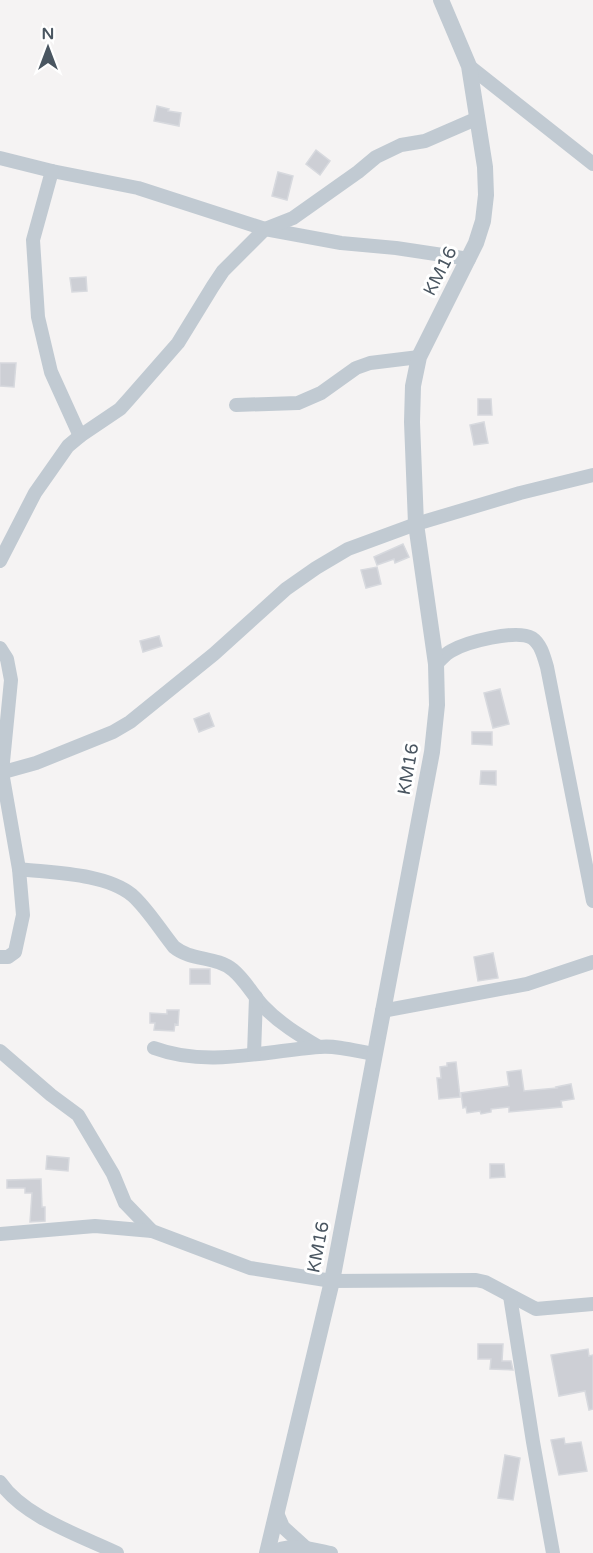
<svg xmlns="http://www.w3.org/2000/svg" width="593" height="1553" font-family="'Varela Round',sans-serif">
<style>
.building{fill:#cdcfd5;stroke:#d7d9de;stroke-width:1.5}
.lines{fill:none;stroke-linecap:round;stroke-linejoin:round}
.minor{stroke:#c1cad2;stroke-width:14}
.tertiary{stroke:#c1cad2;stroke-width:16}
.labels{text-anchor:middle;dominant-baseline:central;stroke-width:6;stroke-linejoin:round;paint-order:stroke}
.street-label{font-size:18px;fill:#4a5661;stroke:#fff}
</style>
<rect width="100%" height="100%" fill="#f5f3f3"/>
<g class="building">
<path d="M 157,106 L 169,109 L 168,111 L 181,113 L 179,126 L 154,121 Z"/>
<path d="M 316,150 L 330,161 L 320,175 L 306,164 Z"/>
<path d="M 278,172 L 293,176 L 287,200 L 272,196 Z"/>
<path d="M 86,277 L 87,291 L 72,292 L 70,278 Z"/>
<path d="M 0,363 L 16,363 L 14,387 L 0,386 Z"/>
<path d="M 478,399 L 491,399 L 492,415 L 478,415 Z"/>
<path d="M 484,422 L 488,443 L 474,445 L 470,425 Z"/>
<path d="M 403,544 L 409,557 L 395,563 L 394,559 L 377,565 L 374,557 Z"/>
<path d="M 377,567 L 381,584 L 366,588 L 361,570 Z"/>
<path d="M 159,636 L 162,646 L 143,652 L 140,641 Z"/>
<path d="M 500,689 L 509,724 L 493,728 L 484,693 Z"/>
<path d="M 209,713 L 214,726 L 199,732 L 194,719 Z"/>
<path d="M 472,732 L 492,732 L 492,745 L 472,744 Z"/>
<path d="M 481,771 L 496,771 L 496,785 L 480,784 Z"/>
<path d="M 493,953 L 498,978 L 478,981 L 474,957 Z"/>
<rect x="190" y="969" width="20" height="15"/>
<path d="M 167,1010 L 179,1010 L 178,1025 L 175,1024 L 174,1031 L 154,1030 L 155,1023 L 150,1023 L 150,1013 L 167,1014 Z"/>
<path d="M 456,1062 L 460,1097 L 439,1099 L 437,1078 L 441,1078 L 440,1067 L 447,1066 L 447,1063 Z"/>
<path d="M 521,1070 L 524,1091 L 557,1088 L 556,1087 L 571,1084 L 574,1099 L 561,1101 L 562,1107 L 509,1112 L 509,1107 L 491,1109 L 491,1112 L 481,1114 L 480,1111 L 467,1113 L 466,1107 L 463,1108 L 461,1093 L 509,1086 L 507,1072 Z"/>
<path d="M 47,1156 L 69,1158 L 68,1171 L 46,1169 Z"/>
<path d="M 490,1164 L 504,1164 L 505,1177 L 490,1178 Z"/>
<path d="M 41,1179 L 42,1207 L 45,1207 L 45,1221 L 30,1222 L 32,1193 L 25,1193 L 25,1188 L 7,1188 L 7,1180 Z"/>
<path d="M 478,1344 L 503,1344 L 502,1361 L 511,1361 L 513,1370 L 490,1369 L 491,1359 L 478,1359 Z"/>
<path d="M 588,1349 L 589,1356 L 593,1355 L 593,1409 L 589,1410 L 585,1391 L 559,1396 L 551,1355 Z"/>
<path d="M 564,1438 L 565,1444 L 581,1442 L 587,1471 L 559,1475 L 551,1440 Z"/>
<path d="M 505,1455 L 520,1458 L 513,1500 L 498,1498 Z"/>
</g>
<g class="lines">
<g class="minor">
<path d="M 469,66 L 593,164"/>
<path d="M 0,158 L 52,171 L 138,188 L 265,229 L 341,243 L 396,248 L 469,259"/>
<path d="M 52,171 L 33,240 L 38,317 L 51,372 L 80,436"/>
<path d="M 236,405 L 298,403 L 321,393 L 356,368 L 370,363 L 419,357"/>
<path d="M 0,561 L 35,493 L 68,446 L 80,436 L 120,409 L 129,399 L 178,343 L 213,286 L 223,271 L 265,229 L 293,218 L 358,172 L 376,157 L 401,145 L 425,141 L 478,118"/>
<path d="M 0,648 L 7,659 L 11,680 L 2,772 L 19,869 L 23,915 L 15,952 L 8,957 L 0,957"/>
<path d="M 436,664 C 441,660 445,654 451,651 C 466,642 516,629 532,638 C 541,644 544,657 547,667 L 593,901"/>
<path d="M 0,773 L 36,763 L 113,732 L 130,722 L 214,654 L 286,589 L 316,568 L 348,549 L 416,524 L 520,493 L 593,475"/>
<path d="M 19,869 C 52,873 105,873 132,895 C 147,908 161,931 174,947 C 191,961 216,956 233,970 C 245,980 253,995 263,1006 C 279,1023 299,1035 319,1047"/>
<path d="M 382,1011 L 527,984 L 593,962"/>
<path d="M 154,1048 C 208,1068 263,1051 319,1047 C 336,1045 357,1051 374,1054"/>
<path d="M 0,1051 L 51,1095 L 78,1115 L 113,1174 L 125,1203 L 152,1231 L 250,1268 L 332,1281 L 476,1280 L 485,1282 L 536,1309 L 593,1304"/>
<path d="M 254,1054 L 256,997"/>
<path d="M 0,1234 L 95,1226 L 152,1231"/>
<path d="M 510,1296 L 533,1442 L 553,1553"/>
<path d="M 0,1482 C 24,1517 79,1535 117,1553"/>
<path d="M 277,1513 L 283,1527 L 305,1547"/>
<path d="M 271,1553 C 290,1542 312,1549 331,1553"/>
</g>
<path class="tertiary" d="M 267,1553 L 332,1281 L 432,752 L 437,705 L 436,664 L 416,524 L 412,422 L 413,386 L 419,357 L 476,243 L 483,221 L 486,195 L 485,167 L 469,66 L 441,0"/>
</g>
<g class="labels">
<g class="street-label">
<text transform="translate(440 271) rotate(-63)">KM16</text>
<text transform="translate(408 769) rotate(-80)">KM16</text>
<text transform="translate(318 1247) rotate(-79)">KM16</text>
</g>
</g>
<g transform="translate(48 48)" stroke="#ffffff" stroke-width="4.5" paint-order="stroke">
<path d="M0-4.5L10 22L0 15L-10 22Z" fill="#4a5661"/>
<text y="-9" font-size="16" font-weight="bold" text-anchor="middle" fill="#4a5661">N</text>
</g>
</svg>
